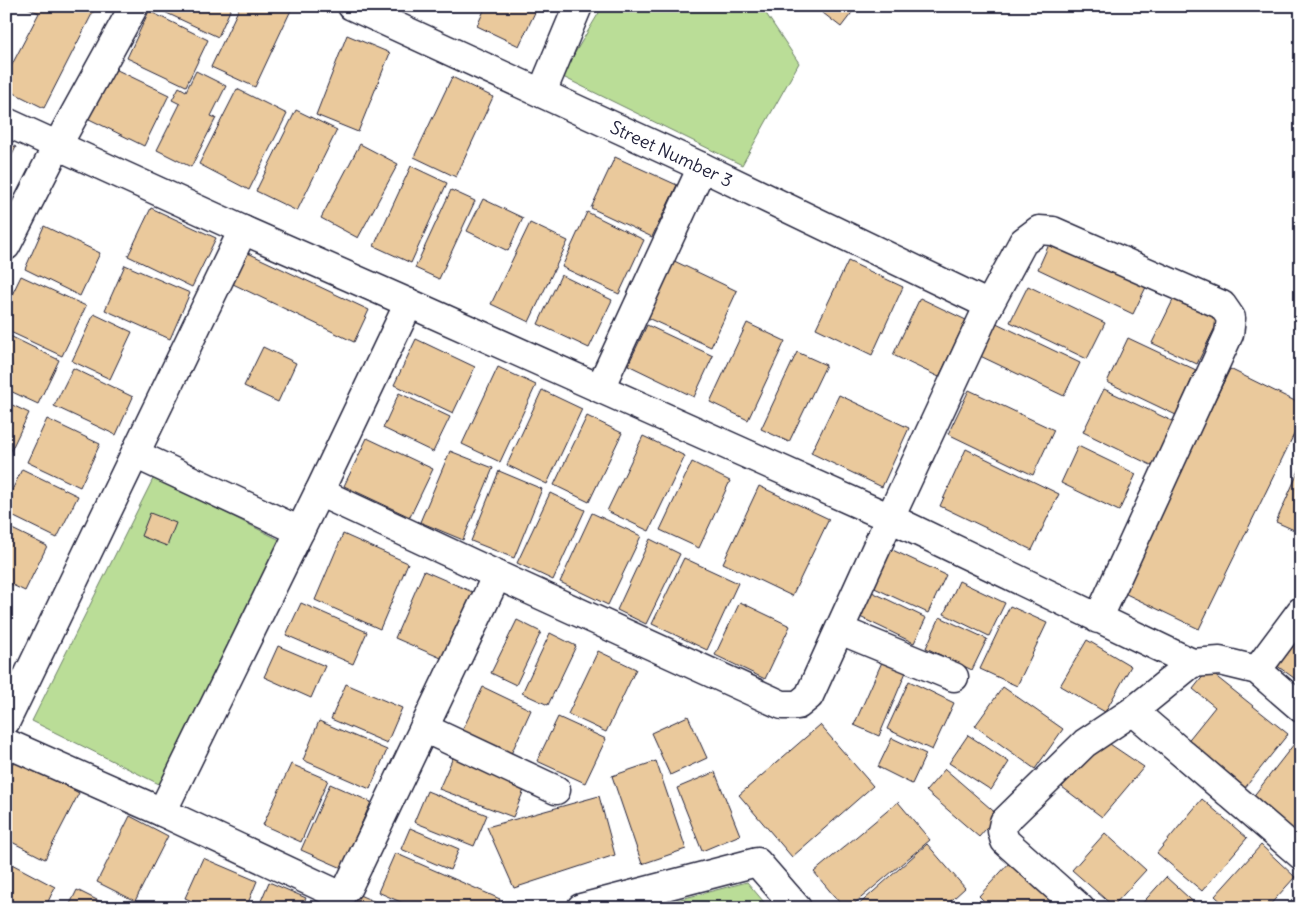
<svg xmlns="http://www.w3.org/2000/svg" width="1307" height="914" font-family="Delius,sans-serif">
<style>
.green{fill:#badd97;stroke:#6e8069}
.building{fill:#eac99c;stroke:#22223b}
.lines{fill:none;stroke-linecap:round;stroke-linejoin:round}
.minor-casing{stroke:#22223b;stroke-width:31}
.minor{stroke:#fff;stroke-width:28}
.labels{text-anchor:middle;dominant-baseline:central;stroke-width:4;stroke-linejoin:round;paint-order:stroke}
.street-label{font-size:18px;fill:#22223b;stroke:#fff}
</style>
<rect width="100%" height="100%" fill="#fff"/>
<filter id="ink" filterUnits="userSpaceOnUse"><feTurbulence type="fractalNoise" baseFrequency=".02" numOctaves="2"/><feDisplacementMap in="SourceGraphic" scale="10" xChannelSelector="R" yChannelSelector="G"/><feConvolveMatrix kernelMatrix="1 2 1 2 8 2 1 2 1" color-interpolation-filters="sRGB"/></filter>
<g filter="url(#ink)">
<g class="green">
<path d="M 603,6 L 761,6 L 799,63 L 742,165 L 561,76 Z"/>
<path d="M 154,477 L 282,541 L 161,785 L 32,721 Z"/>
<path d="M 747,882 L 769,908 L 646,908 Z"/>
</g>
<g class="building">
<path d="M 24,6 L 87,6 L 94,10 L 44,108 L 6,89 L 6,76 L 39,13 Z"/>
<path d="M 159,6 L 232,6 L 218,37 L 158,9 Z"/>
<path d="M 240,6 L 288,6 L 292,8 L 255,87 L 211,67 Z"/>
<path d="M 486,6 L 538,6 L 519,46 L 477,26 Z"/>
<path d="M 814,6 L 857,6 L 841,27 Z"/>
<path d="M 149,11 L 208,40 L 186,86 L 127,58 Z"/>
<path d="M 347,35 L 390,53 L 358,132 L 316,115 Z"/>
<path d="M 113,68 L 169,95 L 144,146 L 87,118 Z"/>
<path d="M 196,71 L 226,86 L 211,116 L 216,118 L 191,167 L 157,150 L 180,104 L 172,100 L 179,87 L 186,91 Z"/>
<path d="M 452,77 L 493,97 L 456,177 L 414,157 Z"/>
<path d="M 237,89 L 287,114 L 249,190 L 199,164 Z"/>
<path d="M 296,110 L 337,130 L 297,211 L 256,191 Z"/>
<path d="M 6,142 L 16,147 L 6,167 Z"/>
<path d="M 360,144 L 398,164 L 358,238 L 321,218 Z"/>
<path d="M 615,157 L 677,185 L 652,237 L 591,208 Z"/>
<path d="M 411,166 L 447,183 L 411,263 L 374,246 Z"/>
<path d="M 451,190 L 475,201 L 439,279 L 415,268 Z"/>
<path d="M 483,199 L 523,218 L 508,251 L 467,231 Z"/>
<path d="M 151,208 L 216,238 L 192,287 L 128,256 Z"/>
<path d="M 587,212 L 644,240 L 619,294 L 562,267 Z"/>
<path d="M 530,223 L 568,241 L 529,322 L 491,304 Z"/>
<path d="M 44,226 L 100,253 L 80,296 L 25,269 Z"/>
<path d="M 1051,240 L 1147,285 L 1133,314 L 1038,269 Z"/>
<path d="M 248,253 L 369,310 L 354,342 L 233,284 Z"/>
<path d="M 668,258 L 737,291 L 711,347 L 641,315 Z"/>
<path d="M 848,261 L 903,287 L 872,355 L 816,328 Z"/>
<path d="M 125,265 L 190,293 L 170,339 L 105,310 Z"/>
<path d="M 561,275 L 612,300 L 589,348 L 538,324 Z"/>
<path d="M 21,276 L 86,306 L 62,356 L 6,330 L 6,307 Z"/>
<path d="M 1028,286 L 1105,323 L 1087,359 L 1010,322 Z"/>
<path d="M 1177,292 L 1222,313 L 1197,364 L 1152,343 Z"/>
<path d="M 920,298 L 966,320 L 939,377 L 893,355 Z"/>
<path d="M 94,314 L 132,332 L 110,379 L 72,361 Z"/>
<path d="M 992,321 L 1080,363 L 1064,396 L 976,354 Z"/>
<path d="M 747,323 L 785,341 L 748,420 L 710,402 Z"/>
<path d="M 647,325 L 713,356 L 694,397 L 628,365 Z"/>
<path d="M 6,334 L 59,360 L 38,404 L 6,389 Z"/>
<path d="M 1128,338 L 1196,370 L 1176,415 L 1107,382 Z"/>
<path d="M 416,339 L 475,367 L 453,413 L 394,385 Z"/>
<path d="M 263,347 L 296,363 L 278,402 L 244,386 Z"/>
<path d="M 797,352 L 826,365 L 789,442 L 761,429 Z"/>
<path d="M 498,367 L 536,385 L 500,462 L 462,444 Z"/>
<path d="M 73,368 L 133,397 L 116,435 L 54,406 Z"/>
<path d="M 1230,369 L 1301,404 L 1301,420 L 1199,629 L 1122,592 Z"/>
<path d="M 1104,389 L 1174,422 L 1153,466 L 1083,432 Z"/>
<path d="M 542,390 L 582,409 L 547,484 L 507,465 Z"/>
<path d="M 969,390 L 1054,430 L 1033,475 L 948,434 Z"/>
<path d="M 399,393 L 450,417 L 433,452 L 383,428 Z"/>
<path d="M 839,395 L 909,428 L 882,487 L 811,453 Z"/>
<path d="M 6,402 L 29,413 L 6,461 Z"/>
<path d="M 587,416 L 622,433 L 589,502 L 554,485 Z"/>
<path d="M 47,419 L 100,444 L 80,487 L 27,462 Z"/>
<path d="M 643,436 L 685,456 L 649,531 L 607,511 Z"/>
<path d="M 367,438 L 433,469 L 410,517 L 344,486 Z"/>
<path d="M 1078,446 L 1136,474 L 1119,511 L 1061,483 Z"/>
<path d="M 966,449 L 1059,494 L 1032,550 L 940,506 Z"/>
<path d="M 450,451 L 493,468 L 463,540 L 420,522 Z"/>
<path d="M 692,462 L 730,481 L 699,548 L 660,530 Z"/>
<path d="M 1301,466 L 1301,533 L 1276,522 Z"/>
<path d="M 22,469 L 78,496 L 57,538 L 6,513 L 6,503 Z"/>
<path d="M 499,471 L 542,489 L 514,558 L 471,541 Z"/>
<path d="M 759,486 L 829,519 L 792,596 L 723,563 Z"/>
<path d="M 550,493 L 585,510 L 553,580 L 517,563 Z"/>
<path d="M 150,513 L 176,523 L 167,546 L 141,536 Z"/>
<path d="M 592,513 L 641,536 L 608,605 L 560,582 Z"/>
<path d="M 6,526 L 47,546 L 25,591 L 6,582 Z"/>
<path d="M 343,534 L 408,563 L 380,629 L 315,600 Z"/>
<path d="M 650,539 L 680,554 L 646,624 L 617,610 Z"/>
<path d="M 884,546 L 946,575 L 928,613 L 866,584 Z"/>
<path d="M 684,558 L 738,583 L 707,650 L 652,624 Z"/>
<path d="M 424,571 L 477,594 L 448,661 L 395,638 Z"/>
<path d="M 959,581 L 1005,603 L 989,636 L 944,614 Z"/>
<path d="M 872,592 L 926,618 L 914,643 L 860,617 Z"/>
<path d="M 740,602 L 790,626 L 765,679 L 715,655 Z"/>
<path d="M 301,603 L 367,632 L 353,664 L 286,635 Z"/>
<path d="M 1010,606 L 1047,623 L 1017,686 L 980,669 Z"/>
<path d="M 940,617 L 987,639 L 972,670 L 926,648 Z"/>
<path d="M 517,620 L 541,632 L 516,685 L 491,673 Z"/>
<path d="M 1301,626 L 1301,683 L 1273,663 Z"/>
<path d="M 550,633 L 576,646 L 548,705 L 522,693 Z"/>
<path d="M 1087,640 L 1131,666 L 1105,712 L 1060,686 Z"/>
<path d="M 278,646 L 325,666 L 311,698 L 264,677 Z"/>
<path d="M 598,651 L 636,669 L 606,732 L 568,714 Z"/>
<path d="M 882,662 L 906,672 L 879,736 L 854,725 Z"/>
<path d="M 1208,670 L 1288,734 L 1244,789 L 1186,743 L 1215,707 L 1193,689 Z"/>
<path d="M 909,681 L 954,703 L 932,750 L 887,729 Z"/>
<path d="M 346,684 L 402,708 L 387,743 L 331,719 Z"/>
<path d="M 483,687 L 531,710 L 511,754 L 462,731 Z"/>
<path d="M 1003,687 L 1063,729 L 1035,769 L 975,726 Z"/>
<path d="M 688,716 L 707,758 L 670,775 L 651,733 Z"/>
<path d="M 558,717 L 606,739 L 585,783 L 537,761 Z"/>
<path d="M 319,721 L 387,750 L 370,789 L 303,760 Z"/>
<path d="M 820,725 L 873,786 L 792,857 L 739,795 Z"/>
<path d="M 968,735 L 1009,762 L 991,790 L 949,763 Z"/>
<path d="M 892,738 L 926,754 L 912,784 L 878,767 Z"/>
<path d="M 1101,738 L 1144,767 L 1102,817 L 1062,787 Z"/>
<path d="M 1294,744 L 1301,749 L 1301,826 L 1296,832 L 1252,798 Z"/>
<path d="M 455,753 L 526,785 L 513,817 L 439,789 Z"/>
<path d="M 6,755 L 79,793 L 45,859 L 6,839 Z"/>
<path d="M 656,761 L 686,849 L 642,864 L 612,776 Z"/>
<path d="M 291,764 L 328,780 L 301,842 L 263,825 Z"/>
<path d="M 945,769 L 998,815 L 979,837 L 926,791 Z"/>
<path d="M 715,772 L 740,835 L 702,851 L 677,788 Z"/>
<path d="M 330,784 L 371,802 L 342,868 L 301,850 Z"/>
<path d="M 427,791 L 487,815 L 474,846 L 414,822 Z"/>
<path d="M 599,796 L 615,855 L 514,888 L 487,827 Z"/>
<path d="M 1202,799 L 1247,838 L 1202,891 L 1157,853 Z"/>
<path d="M 898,802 L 930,840 L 849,908 L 844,908 L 814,872 Z"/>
<path d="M 130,816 L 168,836 L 135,901 L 97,882 Z"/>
<path d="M 410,828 L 459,849 L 450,870 L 401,849 Z"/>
<path d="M 1105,833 L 1146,870 L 1113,906 L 1072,870 Z"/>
<path d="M 927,844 L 965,888 L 943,908 L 855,908 Z"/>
<path d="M 1261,845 L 1295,877 L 1267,908 L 1228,908 L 1215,896 Z"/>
<path d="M 395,853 L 500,899 L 497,908 L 414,908 L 378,892 Z"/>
<path d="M 203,858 L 257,881 L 246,908 L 207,908 L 185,898 Z"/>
<path d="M 6,861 L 55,887 L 45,908 L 6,908 Z"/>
<path d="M 1010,862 L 1057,906 L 1056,908 L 991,908 L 979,896 Z"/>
<path d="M 1166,877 L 1200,908 L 1138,908 Z"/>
<path d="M 269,882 L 306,898 L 301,908 L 258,908 Z"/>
<path d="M 77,890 L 113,908 L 68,908 Z"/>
<path d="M 357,894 L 389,908 L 351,908 Z"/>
</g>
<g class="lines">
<defs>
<g id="minor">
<path id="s1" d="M 352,6 L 702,167 L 989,305"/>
<path d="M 542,92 L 578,6"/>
<path d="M 6,122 L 243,230"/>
<path d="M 6,246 L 57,146 L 134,6"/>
<path d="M 600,388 L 702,167"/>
<path d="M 135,454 L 300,531"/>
<path d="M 319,492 L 497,575"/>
<path d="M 1098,619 L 1229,334 L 1231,318 L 1222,305 L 1053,231 L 1039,230 L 1023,242 L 989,305 L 890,518 L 409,303 L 319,492 L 162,812 L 333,892 L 342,893 L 348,887 L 497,575 L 782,705 L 798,705 L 809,696 L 890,518 L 1192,663"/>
<path d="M 840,630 L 954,677"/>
<path d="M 1257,670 L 1301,611"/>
<path d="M 1133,711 L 1301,855"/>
<path d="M 6,721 L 243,230 L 409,303"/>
<path d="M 424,728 L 556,790"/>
<path d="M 6,743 L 162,812"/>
<path d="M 581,908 L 757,862 L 797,908"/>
<path d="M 1080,908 L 1005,841 L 1002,831 L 1004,822 L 1085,743 L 1133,711 L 1192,663 L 1220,661 L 1257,670 L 1301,708"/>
</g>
</defs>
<use href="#minor" class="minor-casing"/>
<use href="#minor" class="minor"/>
</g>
</g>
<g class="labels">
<g class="street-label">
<text stroke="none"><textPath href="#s1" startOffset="352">Street Number 3</textPath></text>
</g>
</g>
<rect width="1307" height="914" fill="none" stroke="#fff" stroke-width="25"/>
<rect x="12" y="12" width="1282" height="889" fill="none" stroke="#22223b" stroke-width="2" filter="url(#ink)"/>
</svg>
